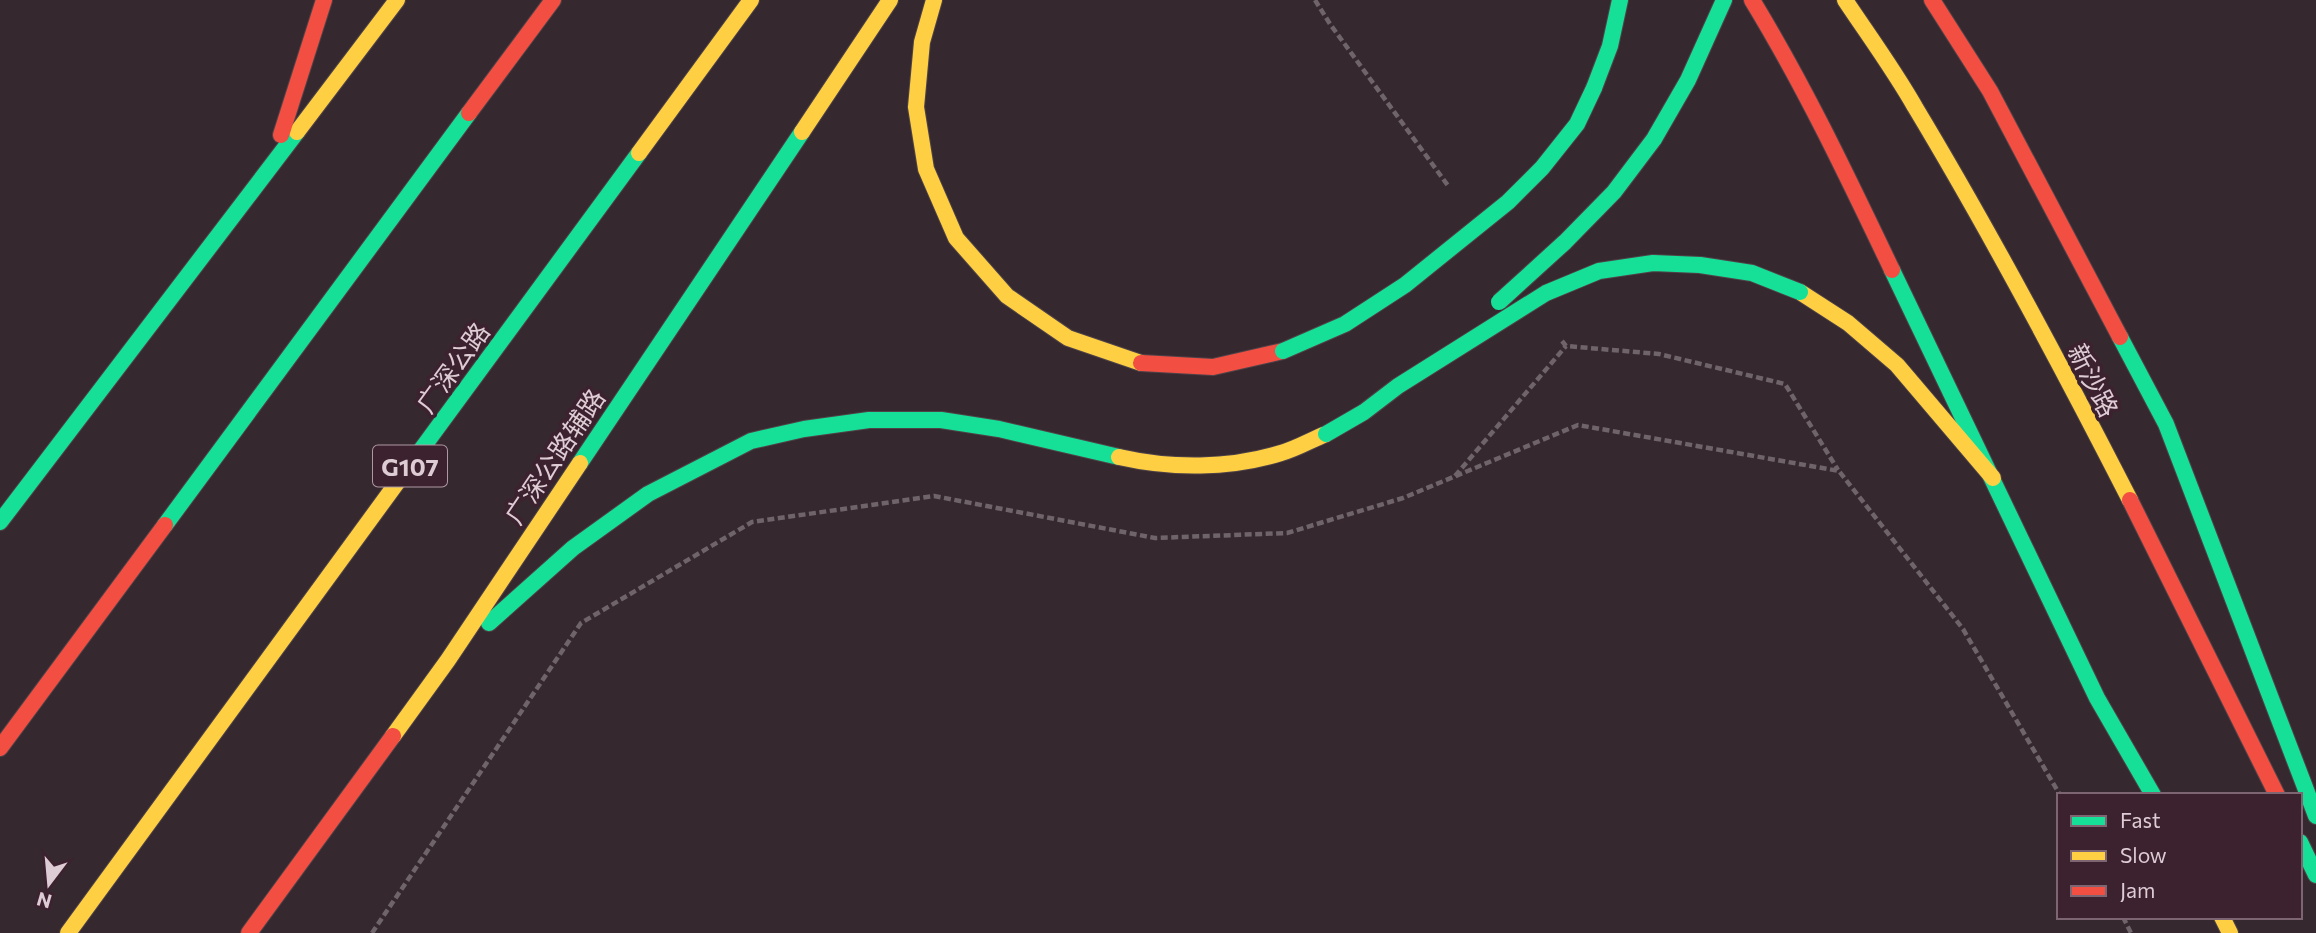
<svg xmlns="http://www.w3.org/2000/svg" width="2316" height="933" font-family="Commissioner,'Noto Sans SC',sans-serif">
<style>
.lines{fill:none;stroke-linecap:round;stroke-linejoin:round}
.fast-casing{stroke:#4f4348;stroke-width:18}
.slow-casing{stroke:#4f4348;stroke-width:18}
.jam-casing{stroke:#4f4348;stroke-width:18}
.path{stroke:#6f646a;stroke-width:4.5;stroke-dasharray:7 3.5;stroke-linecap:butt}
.fast{stroke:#16e098;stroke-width:16}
.slow{stroke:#ffcf43;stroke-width:16}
.jam{stroke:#f24e42;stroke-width:16}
.fast-bridge-casing{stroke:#4f4348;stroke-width:18;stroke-linecap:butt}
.fast-bridge{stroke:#16e098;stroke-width:16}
.labels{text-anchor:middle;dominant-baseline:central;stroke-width:7;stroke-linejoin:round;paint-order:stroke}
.shield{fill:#3c222f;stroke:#ad99a2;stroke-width:2}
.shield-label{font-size:24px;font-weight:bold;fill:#deccd4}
.street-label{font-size:26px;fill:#deccd4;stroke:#3c222f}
</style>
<rect width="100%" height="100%" fill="#36282f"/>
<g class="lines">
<defs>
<g id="fast">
<path d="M 1594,88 L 1610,46 L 1620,0"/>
<path d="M 1654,139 L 1688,80 L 1724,0"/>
<path d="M 1892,270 L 2097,698 L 2153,795"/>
<path d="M 2120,337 L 2166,424 L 2316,816"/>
<path d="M 418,454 L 639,153"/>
<path d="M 580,463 L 802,132"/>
<path d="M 0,522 L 297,132"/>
<path d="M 165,525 L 469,113"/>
<path d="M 489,623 L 573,548 L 648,494 L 751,441 L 804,429 L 869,420 L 941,420 L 999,429 L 1119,457"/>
<path d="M 2300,842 L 2316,875"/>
</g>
<g id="slow">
<path d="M 934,0 L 922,42 L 916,107 L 926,169 L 956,238 L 1007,296 L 1068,338 L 1141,363"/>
<path d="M 1845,0 C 1869,36 1894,70 1915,107 C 1992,235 2062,367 2130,500"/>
<path d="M 297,132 L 397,0"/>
<path d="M 802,132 L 890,0"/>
<path d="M 639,153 L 751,0"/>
<path d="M 1800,292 L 1848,323 L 1897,365 L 1993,478"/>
<path d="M 1119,457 C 1172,469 1229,469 1281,453 C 1296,449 1311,440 1326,434"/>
<path d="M 393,736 L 448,660 L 580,463"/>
<path d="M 2222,917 L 2230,933"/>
<path d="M 68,933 L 418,454"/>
</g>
<g id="jam">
<path d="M 1752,0 C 1805,87 1848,178 1892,270"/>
<path d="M 1932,0 L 1990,91 L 2120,337"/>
<path d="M 469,113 L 553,0"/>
<path d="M 281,135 L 324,0"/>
<path d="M 1141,363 L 1213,367 L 1283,351"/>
<path d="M 2130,500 L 2277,795"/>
<path d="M 0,748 L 165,525"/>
<path d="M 249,933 L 393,736"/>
</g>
</defs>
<use href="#fast" class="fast-casing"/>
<use href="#slow" class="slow-casing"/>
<use href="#jam" class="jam-casing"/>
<g class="path">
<path d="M 1315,0 L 1330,24 L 1449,187"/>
<path d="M 1562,341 L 1566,346 L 1659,354 L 1785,384 L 1838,470"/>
<path d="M 1455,476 L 1566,346"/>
<path d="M 2123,917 L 2131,933"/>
<path d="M 372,933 L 581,623 L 752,522 L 934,496 L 1155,538 L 1287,533 L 1403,498 L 1578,425 L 1839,471 L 1963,629 L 2060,795"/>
</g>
<use href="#fast" class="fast"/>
<use href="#slow" class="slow"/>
<use href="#jam" class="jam"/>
<defs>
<g id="fast-bridge">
<path d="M 1499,302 L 1565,242 L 1614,192 L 1654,139"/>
<path d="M 1283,351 L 1345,324 L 1405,285 L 1508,202 L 1542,168 L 1577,124 L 1594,88"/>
<path d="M 1326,434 L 1364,412 L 1398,386 L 1546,293 L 1599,271 L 1653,263 L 1700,265 L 1752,273 L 1800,292"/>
</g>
</defs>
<use href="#fast-bridge" class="fast-bridge-casing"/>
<use href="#fast-bridge" class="fast-bridge"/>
</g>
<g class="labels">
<rect class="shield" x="373" y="445.5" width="74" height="41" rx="5"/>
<g class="shield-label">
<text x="410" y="466">G107</text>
</g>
<g class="street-label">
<text transform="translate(452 367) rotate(-54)">广深公路</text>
<text transform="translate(2094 380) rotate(63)">新沙路</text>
<text transform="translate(554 456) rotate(-56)">广深公路辅路</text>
</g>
</g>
<rect x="2057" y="793" width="245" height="126" fill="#3c222f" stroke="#7d6671" stroke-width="2"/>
<rect x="2071" y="816" width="35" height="10" fill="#16e098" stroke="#7d6671" stroke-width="2"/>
<text x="2120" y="828" font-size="21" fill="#deccd4">Fast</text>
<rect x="2071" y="851" width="35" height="10" fill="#ffcf43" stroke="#7d6671" stroke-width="2"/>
<text x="2120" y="863" font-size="21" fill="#deccd4">Slow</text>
<rect x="2071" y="886" width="35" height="10" fill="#f24e42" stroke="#7d6671" stroke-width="2"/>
<text x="2120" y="898" font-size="21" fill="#deccd4">Jam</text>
<g transform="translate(49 884) rotate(196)" stroke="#3c222f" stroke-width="5" paint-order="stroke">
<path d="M0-5L12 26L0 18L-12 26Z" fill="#deccd4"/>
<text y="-10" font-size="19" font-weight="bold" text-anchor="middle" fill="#deccd4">N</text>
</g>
</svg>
